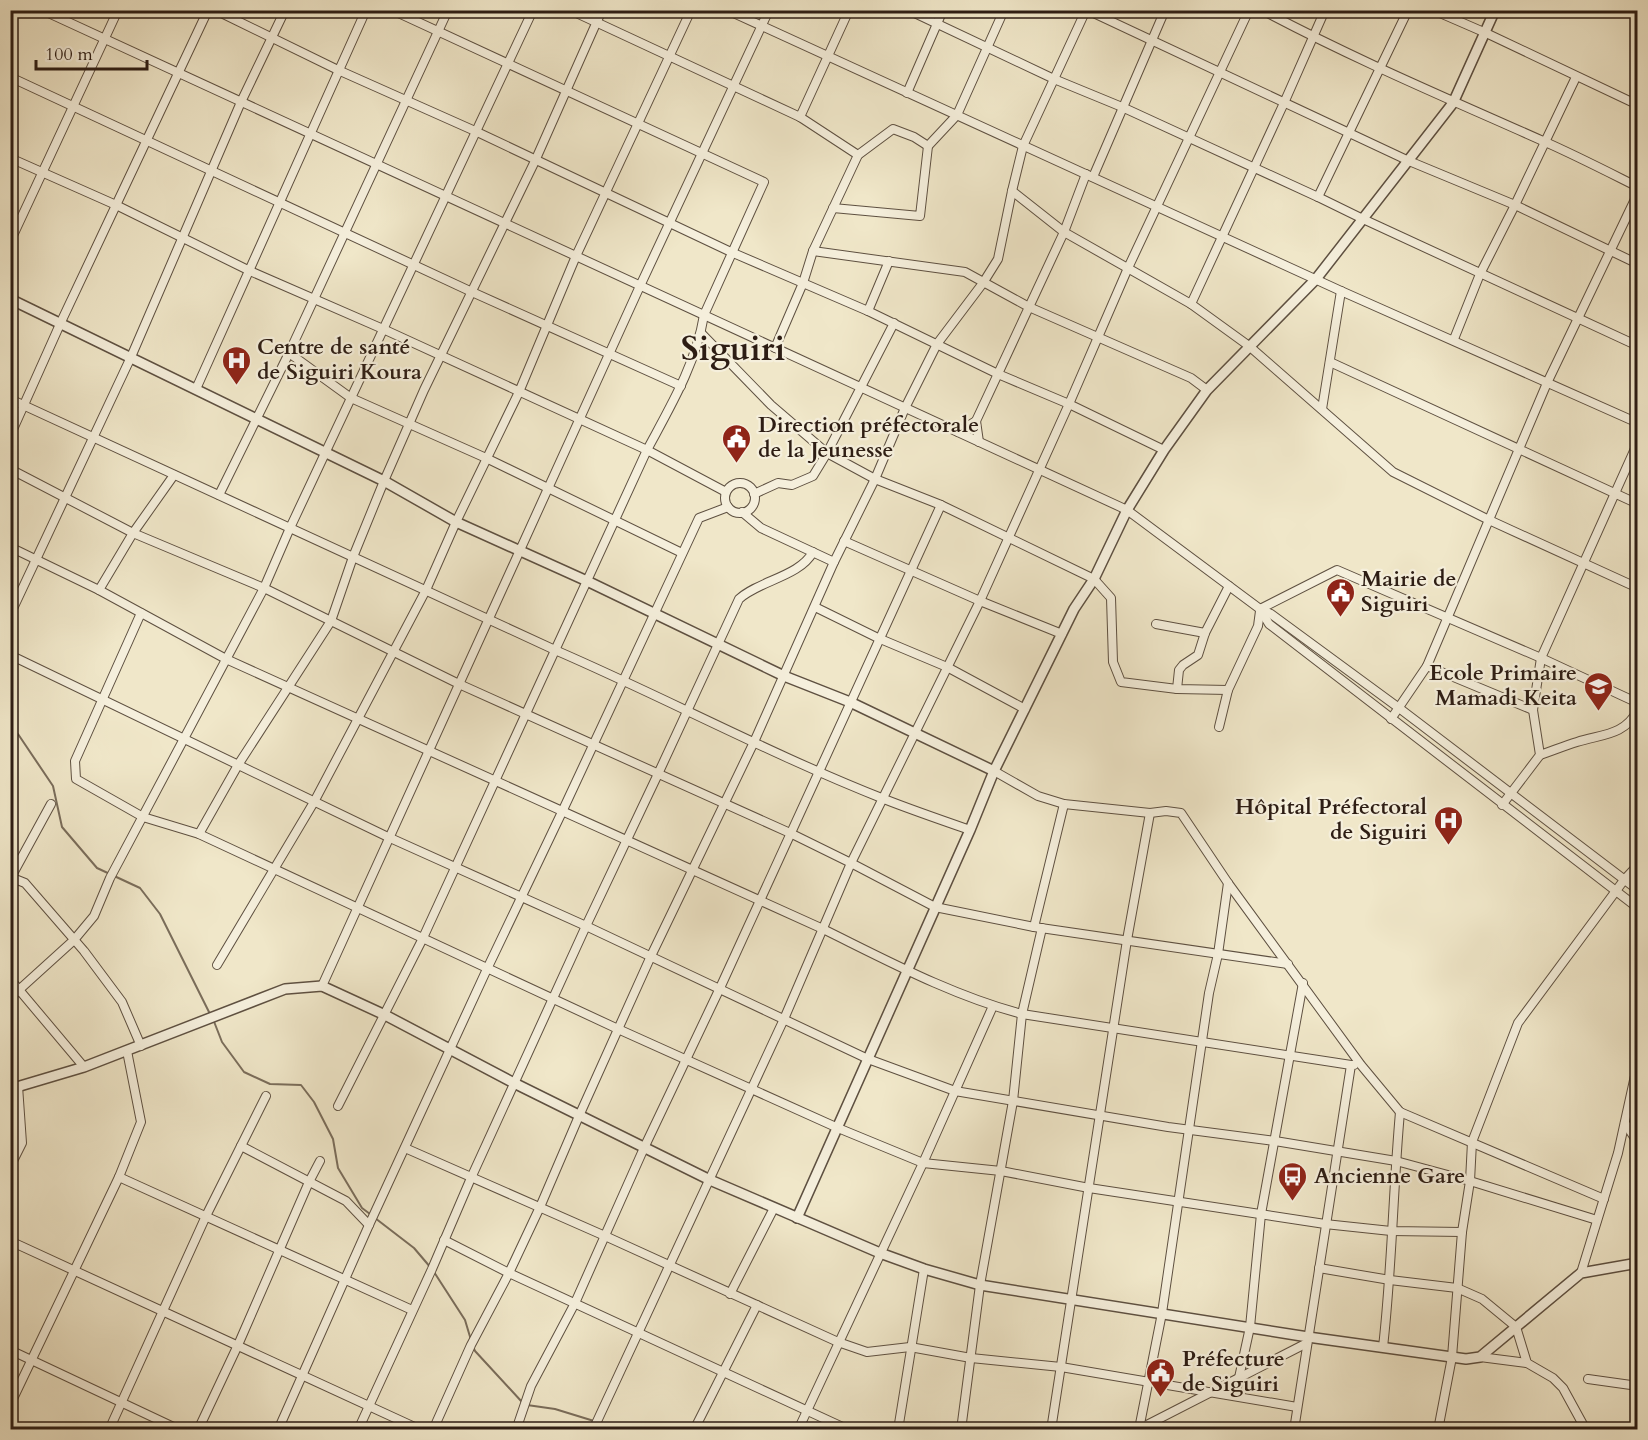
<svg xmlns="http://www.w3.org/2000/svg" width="1648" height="1440" font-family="Cardo,serif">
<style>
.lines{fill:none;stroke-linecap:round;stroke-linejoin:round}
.stream{stroke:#7a6d5b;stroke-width:2}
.minor-casing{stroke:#5e5041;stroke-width:10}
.tertiary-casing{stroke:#5e5041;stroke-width:12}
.minor{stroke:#f5efdc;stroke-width:8}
.tertiary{stroke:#f5efdc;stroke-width:9}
.labels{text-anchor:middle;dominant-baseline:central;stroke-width:4.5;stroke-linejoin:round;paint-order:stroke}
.poi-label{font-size:22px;font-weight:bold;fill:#2d1d14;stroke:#f5efdc;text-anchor:start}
.town-label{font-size:34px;font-weight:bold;fill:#2d1d14;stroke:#f5efdc}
</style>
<rect width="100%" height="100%" fill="#f0e7c9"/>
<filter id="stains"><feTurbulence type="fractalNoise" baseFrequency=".00333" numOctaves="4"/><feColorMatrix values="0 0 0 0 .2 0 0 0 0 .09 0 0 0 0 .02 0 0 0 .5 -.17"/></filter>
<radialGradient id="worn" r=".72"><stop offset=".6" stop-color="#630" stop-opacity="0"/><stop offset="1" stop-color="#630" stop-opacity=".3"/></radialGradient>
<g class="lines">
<g class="stream">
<path d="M 10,729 L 18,734 L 53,786 L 62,827 L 97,868 L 140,888 L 160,914 L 210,1014"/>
<path d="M 213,1019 L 222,1042 L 244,1072 L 270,1084 L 301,1085 L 314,1102 L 333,1139 L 338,1168 L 362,1208 L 370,1214"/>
<path d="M 375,1218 L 414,1248 L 431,1268"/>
<path d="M 434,1272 L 465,1320 L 471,1340"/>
<path d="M 473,1346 L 475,1351 L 522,1402"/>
<path d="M 527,1405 L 555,1409 L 594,1421"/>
<path d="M 599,1423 L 620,1430"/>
</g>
<defs>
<g id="minor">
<path d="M 42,10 L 1127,510 L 1260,609 L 1271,614 L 1399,708 L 1638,890"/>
<path d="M 215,10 L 338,70 L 475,131 L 731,252 L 868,311 L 998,374 L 1069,404 L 1164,450"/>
<path d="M 570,10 L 800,117 L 858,155"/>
<path d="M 727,10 L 1341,291 L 1638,423"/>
<path d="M 908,10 L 1054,79 L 1122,107 L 1318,197 L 1363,219 L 1638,346"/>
<path d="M 1087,10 L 1409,161 L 1515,205 L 1638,264"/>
<path d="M 1262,10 C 1354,59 1449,99 1543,141 C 1575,155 1606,171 1638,187"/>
<path d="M 1433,10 L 1486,33 L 1638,105"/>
<path d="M 10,77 L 472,292 L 681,386"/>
<path d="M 907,93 L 943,10"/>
<path d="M 800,117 L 849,10"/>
<path d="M 10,158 L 116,205 L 250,271 L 383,329 L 647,450 L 726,492"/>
<path d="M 1093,177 L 1165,10"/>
<path d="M 1012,191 L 1064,232 L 1191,304 L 1249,346 L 1393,472 L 1489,520 L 1638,588"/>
<path d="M 1318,197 L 1408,10"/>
<path d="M 833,208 L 920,216 L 928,146"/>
<path d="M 10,242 L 118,10"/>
<path d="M 813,251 L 965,272 L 1029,307 L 1191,378 L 1207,390"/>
<path d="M 1191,304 L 1284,103 L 1325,10"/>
<path d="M 868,311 L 889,261"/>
<path d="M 701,333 L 771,405 L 827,453 L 875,479 L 941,505 L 1094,579 L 1111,598 L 1113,662 L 1121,682 L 1177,689 L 1228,690"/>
<path d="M 1454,339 L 1480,274 L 1515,205 L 1576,77"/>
<path d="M 775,348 L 803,283 L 813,251 L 858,155 L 893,129 L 914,137 L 928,146 L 957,115 L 1004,10"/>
<path d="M 289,353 L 351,398 L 486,458 L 682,553"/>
<path d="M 1330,362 L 1638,504"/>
<path d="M 196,389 L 366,10"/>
<path d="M 10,399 L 555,650 C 666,698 772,755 884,799 C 912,810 941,820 970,830"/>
<path d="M 1322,409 L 1341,291"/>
<path d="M 976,421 L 979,442"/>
<path d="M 958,432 L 976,421 L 1064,232 L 1086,174"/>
<path d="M 10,436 L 61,322 L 208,10"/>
<path d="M 10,469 L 133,533 L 264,588 L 459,684 L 790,833 L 851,863 L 935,907 L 1034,927 L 1288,964"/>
<circle cx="740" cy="498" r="15"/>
<path d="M 754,494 L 778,483 L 792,485 L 813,476 L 827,453 L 894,323"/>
<path d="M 219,495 L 289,353 L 448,10"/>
<path d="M 742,512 L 761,528 L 834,562"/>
<path d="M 844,541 L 980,601 L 1062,634"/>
<path d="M 10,547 L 99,590 L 226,659 L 823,929 C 888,961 953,996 1022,1014 L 1351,1065"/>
<path d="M 99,590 L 133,533 L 174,475"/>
<path d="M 815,607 L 878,638 L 947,667 L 1025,709"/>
<path d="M 1260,609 L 1269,624 L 1638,908"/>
<path d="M 1260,609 L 1337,570 L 1541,658 L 1638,703"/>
<path d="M 141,613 L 75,761 L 76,779 L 143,817 L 199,834 L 618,1029 L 838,1128 L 923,1163 L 1001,1171 L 1089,1188 L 1325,1224 L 1391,1231 L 1462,1232"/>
<path d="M 10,615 L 131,357 L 241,102 L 285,10"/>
<path d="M 1156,624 L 1205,633"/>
<path d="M 10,655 L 388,837 L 586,926 L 868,1059 L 955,1091 L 1168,1127 L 1275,1141 L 1396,1161 L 1470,1181 L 1597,1220"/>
<path d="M 1427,666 L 1533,710"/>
<path d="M 1177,689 L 1179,670 L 1183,665 L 1198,655 L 1205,633 L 1229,586"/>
<path d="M 1391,719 L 1427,666 L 1547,383 L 1638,193"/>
<path d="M 1219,727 L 1228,690 L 1258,626 L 1260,611"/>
<path d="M 1540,755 C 1552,751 1564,746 1577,742 C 1602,734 1624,736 1638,710"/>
<path d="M 994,771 L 1038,796 L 1064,804 L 1150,813 L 1166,811 L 1181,813 L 1228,883 L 1361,1065 L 1400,1112 L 1604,1199"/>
<path d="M 1502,805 L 1540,755 L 1533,710 L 1541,658 L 1638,442"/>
<path d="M 199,834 L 238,765 L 331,621 L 353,557 L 384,481 L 424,390 L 535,161 L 602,10"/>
<path d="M 10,877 L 25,883 L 84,951 L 122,1002 L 141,1046"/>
<path d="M 10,879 L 51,804"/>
<path d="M 1034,927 L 1064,804"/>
<path d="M 217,965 L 314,802 L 426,590 L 456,522 L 519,392 L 576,256 L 691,10"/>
<path d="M 10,979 L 84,1067"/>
<path d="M 322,986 L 640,286 L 769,10"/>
<path d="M 10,998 L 74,940 L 94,916 L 110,878 L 264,588 L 290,528 L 533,10"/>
<path d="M 338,1106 L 422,940 L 647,450 C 670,407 696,364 704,315 L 764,182 L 392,10"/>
<path d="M 1625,1123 L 1638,1143"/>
<path d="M 241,1146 L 346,1201 L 369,1225"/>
<path d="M 405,1148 L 605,1236 L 838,1342 L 867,1352 L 910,1347 L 971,1358 L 1061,1367 L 1297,1407"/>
<path d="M 10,1167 L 22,1143 L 18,1086"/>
<path d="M 119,1177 L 412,1310"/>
<path d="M 444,1240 L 509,1273 L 849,1430"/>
<path d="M 10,1241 L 421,1430"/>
<path d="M 1319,1268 L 1390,1280 L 1457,1288 L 1482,1299 L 1516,1327 L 1527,1363 L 1553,1378 L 1563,1388 L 1586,1430"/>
<path d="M 1581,1273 L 1618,1153 L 1638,1062"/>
<path d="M 730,1294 L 774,1208"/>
<path d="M 1383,1347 C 1392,1269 1393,1190 1400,1112"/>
<path d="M 10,1350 L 180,1430"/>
<path d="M 1480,1357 L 1527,1363"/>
<path d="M 1588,1379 L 1638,1386"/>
<path d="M 1235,1396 L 1250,1327 L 1261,1214 L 1303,983"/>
<path d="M 10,1405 L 119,1177 L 141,1122 L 127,1051"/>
<path d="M 1139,1429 L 1162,1313 L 1209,993 L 1218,954 L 1228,883"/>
<path d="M 109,1430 L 206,1216 L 266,1096"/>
<path d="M 198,1430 L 238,1345 L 309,1182 L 320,1161"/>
<path d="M 278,1430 L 369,1225 L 487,969 L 562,812 L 699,518 L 728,507"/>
<path d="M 358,1430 L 432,1269 L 471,1178 L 586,926 L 658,774 L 739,599 C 760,580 799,577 813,552"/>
<path d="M 433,1430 L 471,1345 L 509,1273 L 540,1207 L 579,1116 L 651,956 L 754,742 L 834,562 L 875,479 L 905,408 L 937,344 L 983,283 L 998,259 L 1012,191 L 1023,146 L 1086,10"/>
<path d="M 516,1430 L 531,1386 L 575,1303 L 644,1148 L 720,988 L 941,505"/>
<path d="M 593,1430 L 784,1019 L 851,863 L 980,601 L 1069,404 L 1128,268 L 1249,10"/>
<path d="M 694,1430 L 757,1305"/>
<path d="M 798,1430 L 923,1163 L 993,1006"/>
<path d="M 898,1430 L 924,1269"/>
<path d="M 961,1430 L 980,1285 L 1013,1101 L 1022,1014 L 1042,928"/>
<path d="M 1051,1430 L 1127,940 L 1150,813"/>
<path d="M 1137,1430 L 1307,1343"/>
<path d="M 1294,1430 L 1351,1065 L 1354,1065"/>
<path d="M 1438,1430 L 1452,1357 L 1462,1232 L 1470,1181 L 1472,1142 L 1518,1023 L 1624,880 L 1638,865"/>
</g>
<g id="tertiary">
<path d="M 10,299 L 384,481 L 456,522 L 587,581 L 784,676 L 850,702 L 994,771"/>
<path d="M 10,1089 L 84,1067 L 285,989 L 322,986 L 385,1015 L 514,1083 L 710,1180 L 880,1253 L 924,1269 L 980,1285 L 1308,1337 L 1466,1359 L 1480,1357 L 1581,1273 L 1638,1263"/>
<path d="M 797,1218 L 970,830 L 994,771 L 1074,609 L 1094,579 L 1127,510 L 1164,450 L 1207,390 L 1316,279 L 1453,103 L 1495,10"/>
</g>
</defs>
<use href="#minor" class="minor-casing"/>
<use href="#tertiary" class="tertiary-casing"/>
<use href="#minor" class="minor"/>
<use href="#tertiary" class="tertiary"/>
</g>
<defs>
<symbol id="hospital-pin" viewBox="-11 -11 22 30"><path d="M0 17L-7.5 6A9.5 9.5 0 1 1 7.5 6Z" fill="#8f2418" stroke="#f5efdc"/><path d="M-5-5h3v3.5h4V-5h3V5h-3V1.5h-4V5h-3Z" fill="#fff"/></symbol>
<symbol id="civic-pin" viewBox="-11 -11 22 30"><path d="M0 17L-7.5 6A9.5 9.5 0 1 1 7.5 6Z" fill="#8f2418" stroke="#f5efdc"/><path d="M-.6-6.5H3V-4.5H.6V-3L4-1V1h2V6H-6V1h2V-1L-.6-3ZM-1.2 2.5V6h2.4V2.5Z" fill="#fff"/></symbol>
<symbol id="school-pin" viewBox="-11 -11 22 30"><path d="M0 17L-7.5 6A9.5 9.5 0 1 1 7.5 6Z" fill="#8f2418" stroke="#f5efdc"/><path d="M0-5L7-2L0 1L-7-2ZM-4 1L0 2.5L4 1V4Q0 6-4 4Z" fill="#fff"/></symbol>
<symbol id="bus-pin" viewBox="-11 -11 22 30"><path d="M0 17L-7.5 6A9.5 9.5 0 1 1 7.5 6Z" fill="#8f2418" stroke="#f5efdc"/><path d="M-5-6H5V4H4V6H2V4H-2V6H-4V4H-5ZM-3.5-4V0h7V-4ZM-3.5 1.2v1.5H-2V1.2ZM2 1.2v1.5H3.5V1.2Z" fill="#fff"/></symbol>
</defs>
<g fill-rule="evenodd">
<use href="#hospital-pin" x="220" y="344" width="33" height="45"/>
<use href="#civic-pin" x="720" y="422" width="33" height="45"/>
<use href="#civic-pin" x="1324" y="576" width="33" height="45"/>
<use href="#school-pin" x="1582" y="670" width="33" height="45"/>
<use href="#hospital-pin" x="1432" y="804" width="33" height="45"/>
<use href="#bus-pin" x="1276" y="1160" width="33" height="45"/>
<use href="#civic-pin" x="1144" y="1356" width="33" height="45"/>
</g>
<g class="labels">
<g class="poi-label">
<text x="257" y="347">Centre de santé<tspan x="257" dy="25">de Siguiri Koura</tspan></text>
<text x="758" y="425">Direction préfectorale<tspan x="758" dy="25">de la Jeunesse</tspan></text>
<text x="1361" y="579">Mairie de<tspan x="1361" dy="25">Siguiri</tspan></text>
<text x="1577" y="673" text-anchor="end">Ecole Primaire<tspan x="1577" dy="25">Mamadi Keita</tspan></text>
<text x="1427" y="807" text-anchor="end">Hôpital Préfectoral<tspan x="1427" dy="25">de Siguiri</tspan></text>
<text x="1314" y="1176">Ancienne Gare</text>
<text x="1182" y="1359">Préfecture<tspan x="1182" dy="25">de Siguiri</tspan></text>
</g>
<g class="town-label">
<text x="733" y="349">Siguiri</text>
</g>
</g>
<rect width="1648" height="1440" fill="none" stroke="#f0e7c9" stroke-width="36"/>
<rect x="12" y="12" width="1624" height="1416" fill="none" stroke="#2d1d14" stroke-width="3"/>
<rect x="18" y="18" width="1612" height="1404" fill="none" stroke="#2d1d14" stroke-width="1.5"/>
<path d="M36 60v9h111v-9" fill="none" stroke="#2d1d14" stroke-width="3"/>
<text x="45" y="60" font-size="18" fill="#2d1d14" stroke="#f5efdc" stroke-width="4.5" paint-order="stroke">100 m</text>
<rect width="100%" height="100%" filter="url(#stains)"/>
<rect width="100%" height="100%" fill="url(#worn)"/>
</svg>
